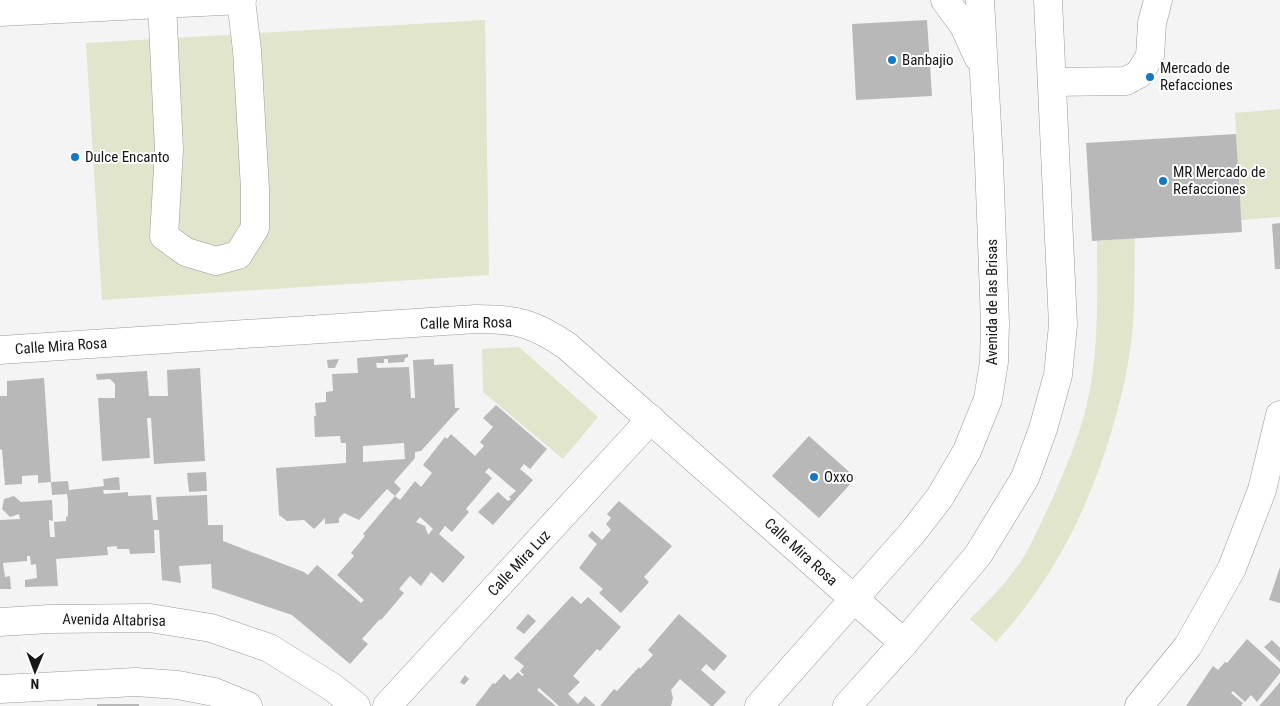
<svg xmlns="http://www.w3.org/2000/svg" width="1280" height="706" font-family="'Roboto Condensed',sans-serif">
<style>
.green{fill:#e1e5cb}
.building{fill:#b8b8b9;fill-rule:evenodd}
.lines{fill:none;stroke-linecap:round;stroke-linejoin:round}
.minor-casing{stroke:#9a9a9b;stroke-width:29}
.minor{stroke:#fff;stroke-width:28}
.poi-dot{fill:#1578c3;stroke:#fff;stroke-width:2}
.labels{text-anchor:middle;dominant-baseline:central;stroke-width:4;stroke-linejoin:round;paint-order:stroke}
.poi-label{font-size:15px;fill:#171717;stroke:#fff;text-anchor:start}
.street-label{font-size:15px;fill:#171717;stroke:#fff}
</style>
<rect width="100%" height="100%" fill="#f4f4f5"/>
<g class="green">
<path d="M 485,20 L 489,275 L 102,300 L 86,43 Z"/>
<path d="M 1280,109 L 1280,217 L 1241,220 L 1235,113 Z"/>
<path d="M 1135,238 C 1134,267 1135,297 1133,326 C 1130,359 1123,391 1114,423 C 1090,506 1055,578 996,642 L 970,619 C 986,603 1003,587 1016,568 C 1026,556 1033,539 1040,525 C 1060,483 1082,435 1090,389 C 1099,340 1097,290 1097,241 Z"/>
<path d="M 519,347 L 598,417 L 563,459 L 483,392 L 482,349 Z"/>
</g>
<g class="building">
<path d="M 927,20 L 932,96 L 856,100 L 852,24 Z"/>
<path d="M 1236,134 L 1242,232 L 1092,241 L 1086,143 Z"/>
<path d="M 1280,223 L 1280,269 L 1275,269 L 1272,224 Z"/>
<path d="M 408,354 L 408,357 L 405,358 L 404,362 L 388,363 L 388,359 L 384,359 L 384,363 L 376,363 L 377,368 L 409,367 L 411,398 L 415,398 L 413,360 L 434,359 L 434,365 L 453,364 L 455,408 L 460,408 L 421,451 L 415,452 L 415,458 L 394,482 L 401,489 L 395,496 L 400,500 L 415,481 L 421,487 L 432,473 L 423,465 L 445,437 L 447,439 L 451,434 L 475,456 L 484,446 L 480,442 L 493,427 L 483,418 L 496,405 L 547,449 L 530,469 L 524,464 L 520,469 L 533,480 L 493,525 L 478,512 L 498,492 L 508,501 L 511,499 L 509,497 L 516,491 L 489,468 L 485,472 L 492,478 L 466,509 L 469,512 L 452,532 L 445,526 L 439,534 L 465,557 L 443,583 L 431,572 L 421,586 L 410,576 L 399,589 L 404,593 L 381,620 L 380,619 L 362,639 L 368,644 L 350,664 L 292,615 L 212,588 L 211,564 L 179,566 L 181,583 L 162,580 L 159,530 L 154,530 L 155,553 L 130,554 L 129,549 L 117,549 L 117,546 L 107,547 L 108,555 L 56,559 L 58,586 L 25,587 L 25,580 L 37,578 L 36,564 L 31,565 L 30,556 L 27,556 L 27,561 L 3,563 L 5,577 L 10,576 L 11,589 L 0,589 L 0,520 L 20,519 L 19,514 L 10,517 L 2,509 L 4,499 L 14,496 L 21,502 L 52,500 L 53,521 L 49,520 L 50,537 L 55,537 L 54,522 L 66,521 L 66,517 L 68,516 L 68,501 L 67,494 L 52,495 L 51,482 L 68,481 L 69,490 L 104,486 L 103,479 L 119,477 L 120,490 L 103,490 L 104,494 L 128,492 L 128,496 L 151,495 L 153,520 L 158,520 L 156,497 L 207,495 L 208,525 L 223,525 L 223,541 L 304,572 L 308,575 L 317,565 L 361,603 L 364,600 L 337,575 L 354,556 L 351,553 L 365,536 L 363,534 L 395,496 L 387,489 L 359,520 L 344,513 L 339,518 L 339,523 L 325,524 L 325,518 L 314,529 L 304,520 L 287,521 L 279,515 L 276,468 L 346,463 L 346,443 L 341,443 L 340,436 L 315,437 L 314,416 L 316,416 L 315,403 L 326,402 L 326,392 L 333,391 L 332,374 L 358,373 L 357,358 ZM 404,443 L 405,459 L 363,462 L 363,446 ZM 420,517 L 433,529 L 428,535 L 425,526 L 416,522 Z"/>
<path d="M 339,359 L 335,368 L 328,368 L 327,360 Z"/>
<path d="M 200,368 L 205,461 L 154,464 L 151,418 L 147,418 L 150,458 L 102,461 L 98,398 L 115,398 L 115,384 L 110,379 L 97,380 L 96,374 L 147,371 L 149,396 L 168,396 L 167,370 Z"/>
<path d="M 44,378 L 51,482 L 38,483 L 38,475 L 22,476 L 22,484 L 5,485 L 2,450 L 0,449 L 0,396 L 7,396 L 7,381 Z"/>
<path d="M 809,436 L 856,478 L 819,518 L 772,476 Z"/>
<path d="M 206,472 L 207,491 L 189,492 L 187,473 Z"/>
<path d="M 619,501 L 672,546 L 644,577 L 649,582 L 621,613 L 599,593 L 603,589 L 579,568 L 597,544 L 588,536 L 592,531 L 602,540 L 611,530 L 606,524 L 611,518 L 607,514 Z"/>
<path d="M 1280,567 L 1280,603 L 1269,600 Z"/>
<path d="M 572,596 L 581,604 L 588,597 L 621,627 L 600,651 L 597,649 L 573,676 L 580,682 L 568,694 L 578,704 L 585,696 L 596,706 L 559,706 L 539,688 L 537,690 L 556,706 L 475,706 L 493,683 L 495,684 L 504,674 L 510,680 L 518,672 L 522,676 L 524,675 L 520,671 L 524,666 L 514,658 Z"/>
<path d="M 528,614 L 536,621 L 524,634 L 516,628 Z"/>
<path d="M 679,614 L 727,656 L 714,671 L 706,664 L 701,670 L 726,692 L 713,706 L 711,706 L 680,679 L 671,690 L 673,698 L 671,706 L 600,706 L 614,689 L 617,691 L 639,667 L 640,669 L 653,655 L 648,650 Z"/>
<path d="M 1247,639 L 1280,669 L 1280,673 L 1257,702 L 1251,695 L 1245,702 L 1233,691 L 1231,693 L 1243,703 L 1241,706 L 1186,706 L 1213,666 L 1218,670 L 1225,662 L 1227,663 Z"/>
<path d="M 1272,640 L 1280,648 L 1280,662 L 1264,647 Z"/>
<path d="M 465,675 L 469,679 L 464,685 L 460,682 Z"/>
<path d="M 1280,682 L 1280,706 L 1259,706 L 1270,694 Z"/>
<rect x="97" y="704" width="42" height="2"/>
</g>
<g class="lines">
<defs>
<g id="minor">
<path d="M 945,0 L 964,26 L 978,57"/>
<path d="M 162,3 L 169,150 L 164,236 L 186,252 L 216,261 L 238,255 L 255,228 L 255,189 L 247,50 L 241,0"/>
<path d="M 0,12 L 242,0"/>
<path d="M 1052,82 L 1126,81 L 1139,74 L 1150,56 L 1152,23 L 1158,0"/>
<path d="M 0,350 L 476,319 C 517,319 533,323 567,346 L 904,643"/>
<path d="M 0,622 L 49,619 L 150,618 L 211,628 L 269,648 L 332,687 L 356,706"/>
<path d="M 0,689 L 136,682 L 178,685 L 214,692 L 248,706"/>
<path d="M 387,706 L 651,419"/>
<path d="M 759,706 L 913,532 L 940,497 L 967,451 L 988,399 L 994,362 L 995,323 L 989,162 L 980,0"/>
<path d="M 847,706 L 904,643 L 978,555 L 1025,478 L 1043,429 L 1058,375 L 1063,325 L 1048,0"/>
<path d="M 1139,706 L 1188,646 L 1232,568 L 1262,490 L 1280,415"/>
</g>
</defs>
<use href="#minor" class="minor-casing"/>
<use href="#minor" class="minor"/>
</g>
<g class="poi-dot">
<circle cx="892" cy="60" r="5"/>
<circle cx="1150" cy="77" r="5"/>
<circle cx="75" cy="157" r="5"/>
<circle cx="1163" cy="181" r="5"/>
<circle cx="814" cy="477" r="5"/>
</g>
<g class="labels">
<g class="poi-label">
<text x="902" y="60">Banbajio</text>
<text x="1160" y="68">Mercado de<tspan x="1160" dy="17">Refacciones</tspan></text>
<text x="85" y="157">Dulce Encanto</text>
<text x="1173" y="172">MR Mercado de<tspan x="1173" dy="17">Refacciones</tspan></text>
<text x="824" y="477">Oxxo</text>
</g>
<g class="street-label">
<text transform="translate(992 302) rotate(-90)">Avenida de las Brisas</text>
<text transform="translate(466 323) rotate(-1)">Calle Mira Rosa</text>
<text transform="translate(61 346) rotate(-4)">Calle Mira Rosa</text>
<text transform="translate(801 552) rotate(42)">Calle Mira Rosa</text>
<text transform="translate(519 563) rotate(-47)">Calle Mira Luz</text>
<text transform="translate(114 620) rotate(1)">Avenida Altabrisa</text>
</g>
</g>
<g transform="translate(35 671) rotate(181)" stroke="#ffffff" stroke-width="4" paint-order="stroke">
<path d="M0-4L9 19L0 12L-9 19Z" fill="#171717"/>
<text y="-8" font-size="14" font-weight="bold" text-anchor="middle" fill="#171717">N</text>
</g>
</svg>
